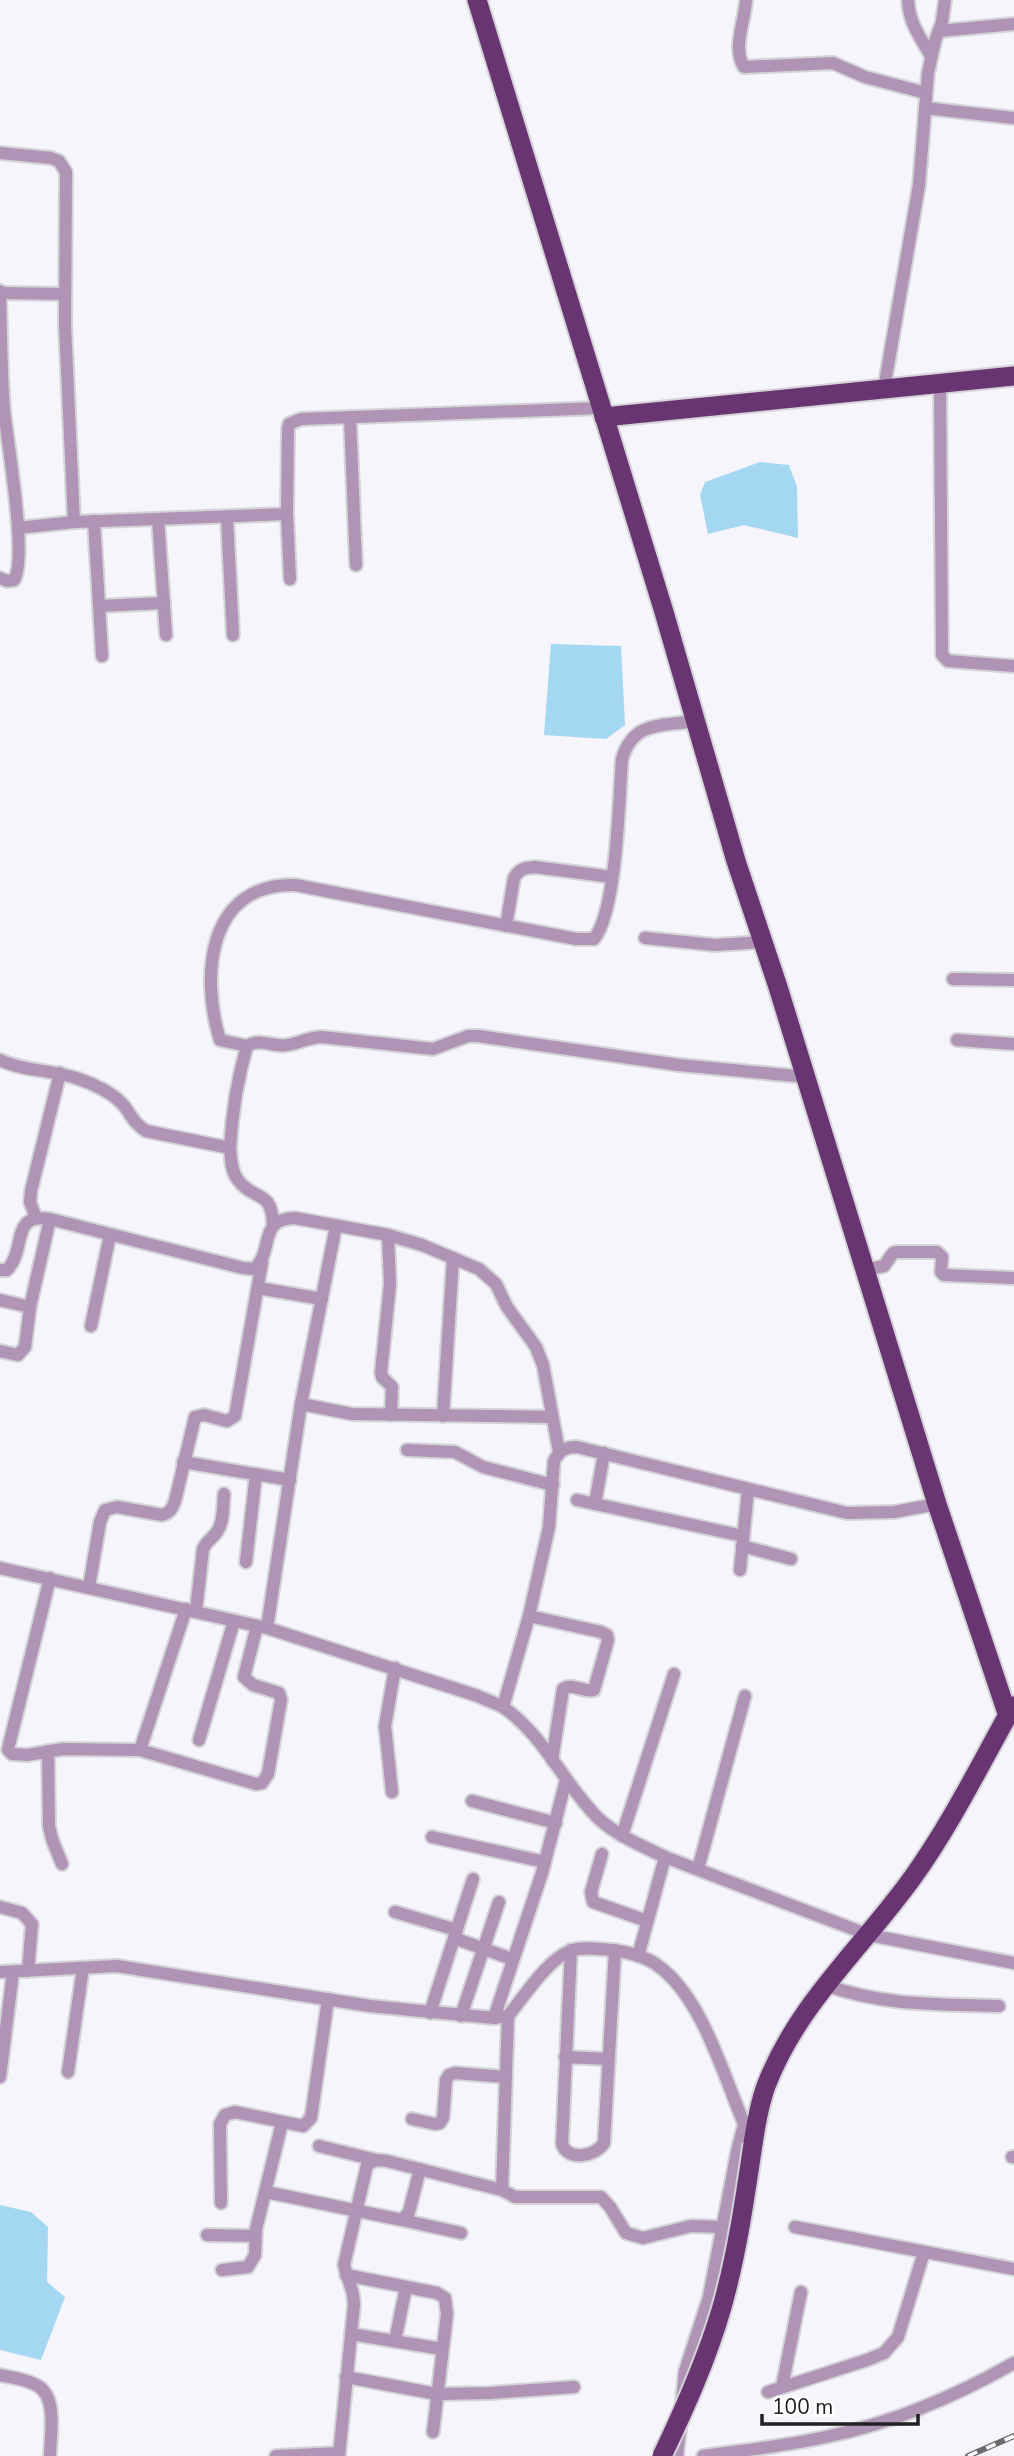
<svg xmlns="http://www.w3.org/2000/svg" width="1014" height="2456" font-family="'Nunito Sans',sans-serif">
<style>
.water{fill:#a4d7f1}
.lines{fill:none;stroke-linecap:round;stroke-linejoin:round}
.minor-casing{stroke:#d4d3d8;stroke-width:16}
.trunk-casing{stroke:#d4d3d8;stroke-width:23}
.minor{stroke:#af94b5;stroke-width:12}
.trunk{stroke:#683472;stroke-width:19}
.rail-casing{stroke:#6c6c6f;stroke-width:6}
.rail{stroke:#fff;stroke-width:3.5;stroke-dasharray:10;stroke-linecap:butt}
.trunk-bridge-casing{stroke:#d4d3d8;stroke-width:23;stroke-linecap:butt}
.trunk-bridge{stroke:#683472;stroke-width:19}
</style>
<rect width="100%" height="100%" fill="#f6f5fb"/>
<g class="water">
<path d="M 760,462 L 789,465 L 797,487 L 798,538 L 744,525 L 708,534 L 700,495 L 705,482 Z"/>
<path d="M 551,644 L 621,646 L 625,725 L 606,739 L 544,735 Z"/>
<path d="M 0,2205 L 31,2212 L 48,2227 L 47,2282 L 65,2297 L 41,2360 L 0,2350 Z"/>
</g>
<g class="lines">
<defs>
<g id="minor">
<path d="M 746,0 C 745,21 732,48 744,67 L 833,63 L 865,77 L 926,93"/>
<path d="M 908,0 C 909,23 920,37 931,56"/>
<path d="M 939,31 L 1014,24"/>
<path d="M 925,108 L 1014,118"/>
<path d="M 0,153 L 51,158 L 59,161 L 66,172 L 65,325 L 74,522"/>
<path d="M 0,291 C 1,330 1,370 4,409 C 7,442 28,557 14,580 L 7,581 L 0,578"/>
<path d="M 0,293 L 65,294"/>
<path d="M 940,384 L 942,655 L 948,661 L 1014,666"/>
<path d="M 884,389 L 919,185 L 928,73 L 935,41 L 942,22 L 945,0"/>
<path d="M 350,417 L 356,565"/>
<path d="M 287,514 L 290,579"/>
<path d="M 227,518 L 233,635"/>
<path d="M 158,519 L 166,635"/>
<path d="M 94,521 L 102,656"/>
<path d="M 18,528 L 74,522 L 287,514 L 288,429 L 289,424 L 301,419 L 601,408"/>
<path d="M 99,606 L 164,603"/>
<path d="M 506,926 L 514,878 C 519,869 524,868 535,867 L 612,877"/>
<path d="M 645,938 L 715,945 L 763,942"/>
<path d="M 953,979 L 1014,980"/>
<path d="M 957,1040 L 1014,1044"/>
<path d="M 247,1046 L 220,1040 C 200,975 208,883 295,885 L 576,939 L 594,939 C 617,910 619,798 622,759 C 633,721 662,726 696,721"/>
<path d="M 0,1060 C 22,1071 54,1070 79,1079 C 94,1084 115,1094 125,1107 C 132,1117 135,1124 146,1131 L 230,1148 C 231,1158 231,1172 238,1180 C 254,1202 272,1188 273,1225"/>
<path d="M 230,1148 C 232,1113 237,1080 247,1046 C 261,1037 273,1048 287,1045 C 300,1043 309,1037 322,1037 L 433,1049 L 468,1036 L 478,1036 L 679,1065 L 806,1077"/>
<path d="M 36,1218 L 30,1202 L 31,1191 L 60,1073"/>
<path d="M 388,1235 L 390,1284 L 381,1372 L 382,1377 L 392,1387 L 391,1415"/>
<path d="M 0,1270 L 7,1270 C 27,1249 10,1212 50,1219 L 243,1268 L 254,1269 C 275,1250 257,1219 295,1218 L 388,1235 L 422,1245 L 479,1269 L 496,1284 L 507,1307 L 536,1347 L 543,1365 L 559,1452"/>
<path d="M 864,1270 L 884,1266 L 893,1253 L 896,1252 L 937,1252 L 942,1257 L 941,1272 L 944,1275 L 1013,1278"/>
<path d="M 258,1288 L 322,1299"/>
<path d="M 0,1300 L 30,1307"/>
<path d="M 91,1326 L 110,1235"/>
<path d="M 0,1351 L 18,1355 L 25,1347 L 30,1307 L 50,1219"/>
<path d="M 301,1404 L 352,1414 L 552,1417"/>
<path d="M 443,1416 L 453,1258"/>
<path d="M 407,1450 L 455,1452 L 483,1467 L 553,1485"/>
<path d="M 183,1462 L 290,1480"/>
<path d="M 577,1500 L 743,1536"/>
<path d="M 595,1504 L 604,1453"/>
<path d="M 742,1546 L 791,1559"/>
<path d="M 246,1562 L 256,1474"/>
<path d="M 0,1568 L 267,1628 L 478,1696 C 486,1700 496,1703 503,1707 C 545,1736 564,1785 599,1819 C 618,1836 642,1846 665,1857 L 869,1935 L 1014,1963"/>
<path d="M 740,1570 L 748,1490"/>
<path d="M 50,1578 L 9,1745 L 8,1750 L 12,1754 L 27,1755 L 63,1749 L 140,1750 L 256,1784 L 262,1783 L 268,1774 L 281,1700 L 279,1693 L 253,1685 L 244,1677 L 257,1626"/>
<path d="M 89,1587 L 100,1522 L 105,1510 L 117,1507 L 162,1515 C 170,1513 172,1509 175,1501 L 195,1417 L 204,1415 L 227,1421 L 235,1416 L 262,1262"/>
<path d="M 196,1611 L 203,1549 C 207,1540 214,1538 218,1530 C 224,1521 223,1505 224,1494"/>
<path d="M 529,1616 L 601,1632 L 607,1635 L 608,1640 L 594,1690 C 583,1693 573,1682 563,1689 L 552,1760"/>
<path d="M 267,1628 L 301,1404 L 336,1226"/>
<path d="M 503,1707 L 529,1616 L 549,1527 L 554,1461 C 560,1450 565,1447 577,1447 L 847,1513 L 894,1512 L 937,1504"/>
<path d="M 199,1740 L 234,1621"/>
<path d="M 140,1750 L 186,1609"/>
<path d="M 48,1751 L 49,1826 L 52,1839 L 62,1864"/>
<path d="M 392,1792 L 385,1726 L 395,1668"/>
<path d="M 472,1801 L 556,1823"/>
<path d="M 622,1836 L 674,1674"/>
<path d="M 432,1837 L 545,1862"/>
<path d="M 602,1854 L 591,1892 L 593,1902 L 647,1921"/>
<path d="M 698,1869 L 745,1696"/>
<path d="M 0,1907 L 22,1913 L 32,1924 L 28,1971"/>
<path d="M 395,1912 L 457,1930"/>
<path d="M 454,1938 L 512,1959"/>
<path d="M 571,1950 L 562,2144 C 568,2162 596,2156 604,2143 L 615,1950"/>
<path d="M 638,1956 L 665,1857"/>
<path d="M 0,1972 L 117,1966 L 370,2006 L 494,2018 L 508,2016 C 524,1997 547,1960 570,1951 C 582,1946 599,1949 612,1950 C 627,1952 645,1956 657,1965 C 706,1999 727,2090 752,2142"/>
<path d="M 825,1985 C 884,2006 938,2004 999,2006"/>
<path d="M 430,2013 L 473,1879"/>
<path d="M 461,2016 L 499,1902"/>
<path d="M 508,2016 L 502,2190 L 515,2197 L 601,2197 L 610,2207 L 626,2233 L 643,2238 L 691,2226 L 722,2227"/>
<path d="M 494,2018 L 542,1873 L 566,1780"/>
<path d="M 565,2057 L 608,2059"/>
<path d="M 68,2072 L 83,1968"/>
<path d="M 0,2077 L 13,1972"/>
<path d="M 412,2119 L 435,2124 L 440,2123 L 443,2118 L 446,2080 L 449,2075 L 455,2073 L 506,2077"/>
<path d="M 319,2146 L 376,2160"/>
<path d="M 1012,2157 L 1014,2157"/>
<path d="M 266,2192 L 402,2220 L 409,2212 L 420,2169"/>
<path d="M 221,2203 L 220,2124 L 225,2115 L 235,2112 L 303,2126 L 311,2118 L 328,1999"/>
<path d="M 402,2220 L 461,2233"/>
<path d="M 795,2227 L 1014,2269"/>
<path d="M 207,2235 L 255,2236"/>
<path d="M 222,2270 L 248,2267 L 255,2255 L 256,2229 L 282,2123"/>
<path d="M 346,2275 L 437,2293 L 445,2298 L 447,2314 L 433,2432"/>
<path d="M 351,2334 L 442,2349"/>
<path d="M 395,2341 L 406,2287"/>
<path d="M 0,2375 C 13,2378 27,2379 38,2386 C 58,2398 50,2437 50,2456"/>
<path d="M 346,2377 L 437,2394 L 490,2393 L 574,2387"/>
<path d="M 782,2387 L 801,2292"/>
<path d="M 768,2392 L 867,2360 L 884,2353 L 898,2337 L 924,2252"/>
<path d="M 682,2401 L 685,2371 L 709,2297 L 738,2147 L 744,2125"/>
<path d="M 276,2456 L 339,2453"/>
<path d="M 339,2456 L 354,2305 L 353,2294 L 344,2265 L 367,2165 L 376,2160 L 387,2161 L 502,2190"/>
<path d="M 677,2456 L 680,2429"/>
<path d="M 703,2456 C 745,2450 788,2446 830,2436 C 895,2422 956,2396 1014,2363"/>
</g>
<g id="trunk">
<path d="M 477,0 L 664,612 L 736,861 L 778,987 L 937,1504 L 1008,1716"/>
<path d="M 604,417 L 1014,376"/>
<path d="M 753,2144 C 756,2124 759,2105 766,2086 C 797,2004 863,1947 913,1877 C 951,1824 981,1763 1013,1706"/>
</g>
</defs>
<use href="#minor" class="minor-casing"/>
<use href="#trunk" class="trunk-casing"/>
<use href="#minor" class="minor"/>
<use href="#trunk" class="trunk"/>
<defs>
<path id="rail" d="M 968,2456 L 1014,2436"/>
</defs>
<use href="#rail" class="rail-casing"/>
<use href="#rail" class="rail"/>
<defs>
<path id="trunk-bridge" d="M 662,2456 C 685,2408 707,2359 722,2307 C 737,2254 745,2198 753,2144"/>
</defs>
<use href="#trunk-bridge" class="trunk-bridge-casing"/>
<use href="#trunk-bridge" class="trunk-bridge"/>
</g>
<path d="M762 2414v10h156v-10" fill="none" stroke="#202022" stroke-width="3.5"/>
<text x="772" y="2414" font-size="21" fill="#202022" stroke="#ffffff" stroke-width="5" paint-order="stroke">100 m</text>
</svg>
